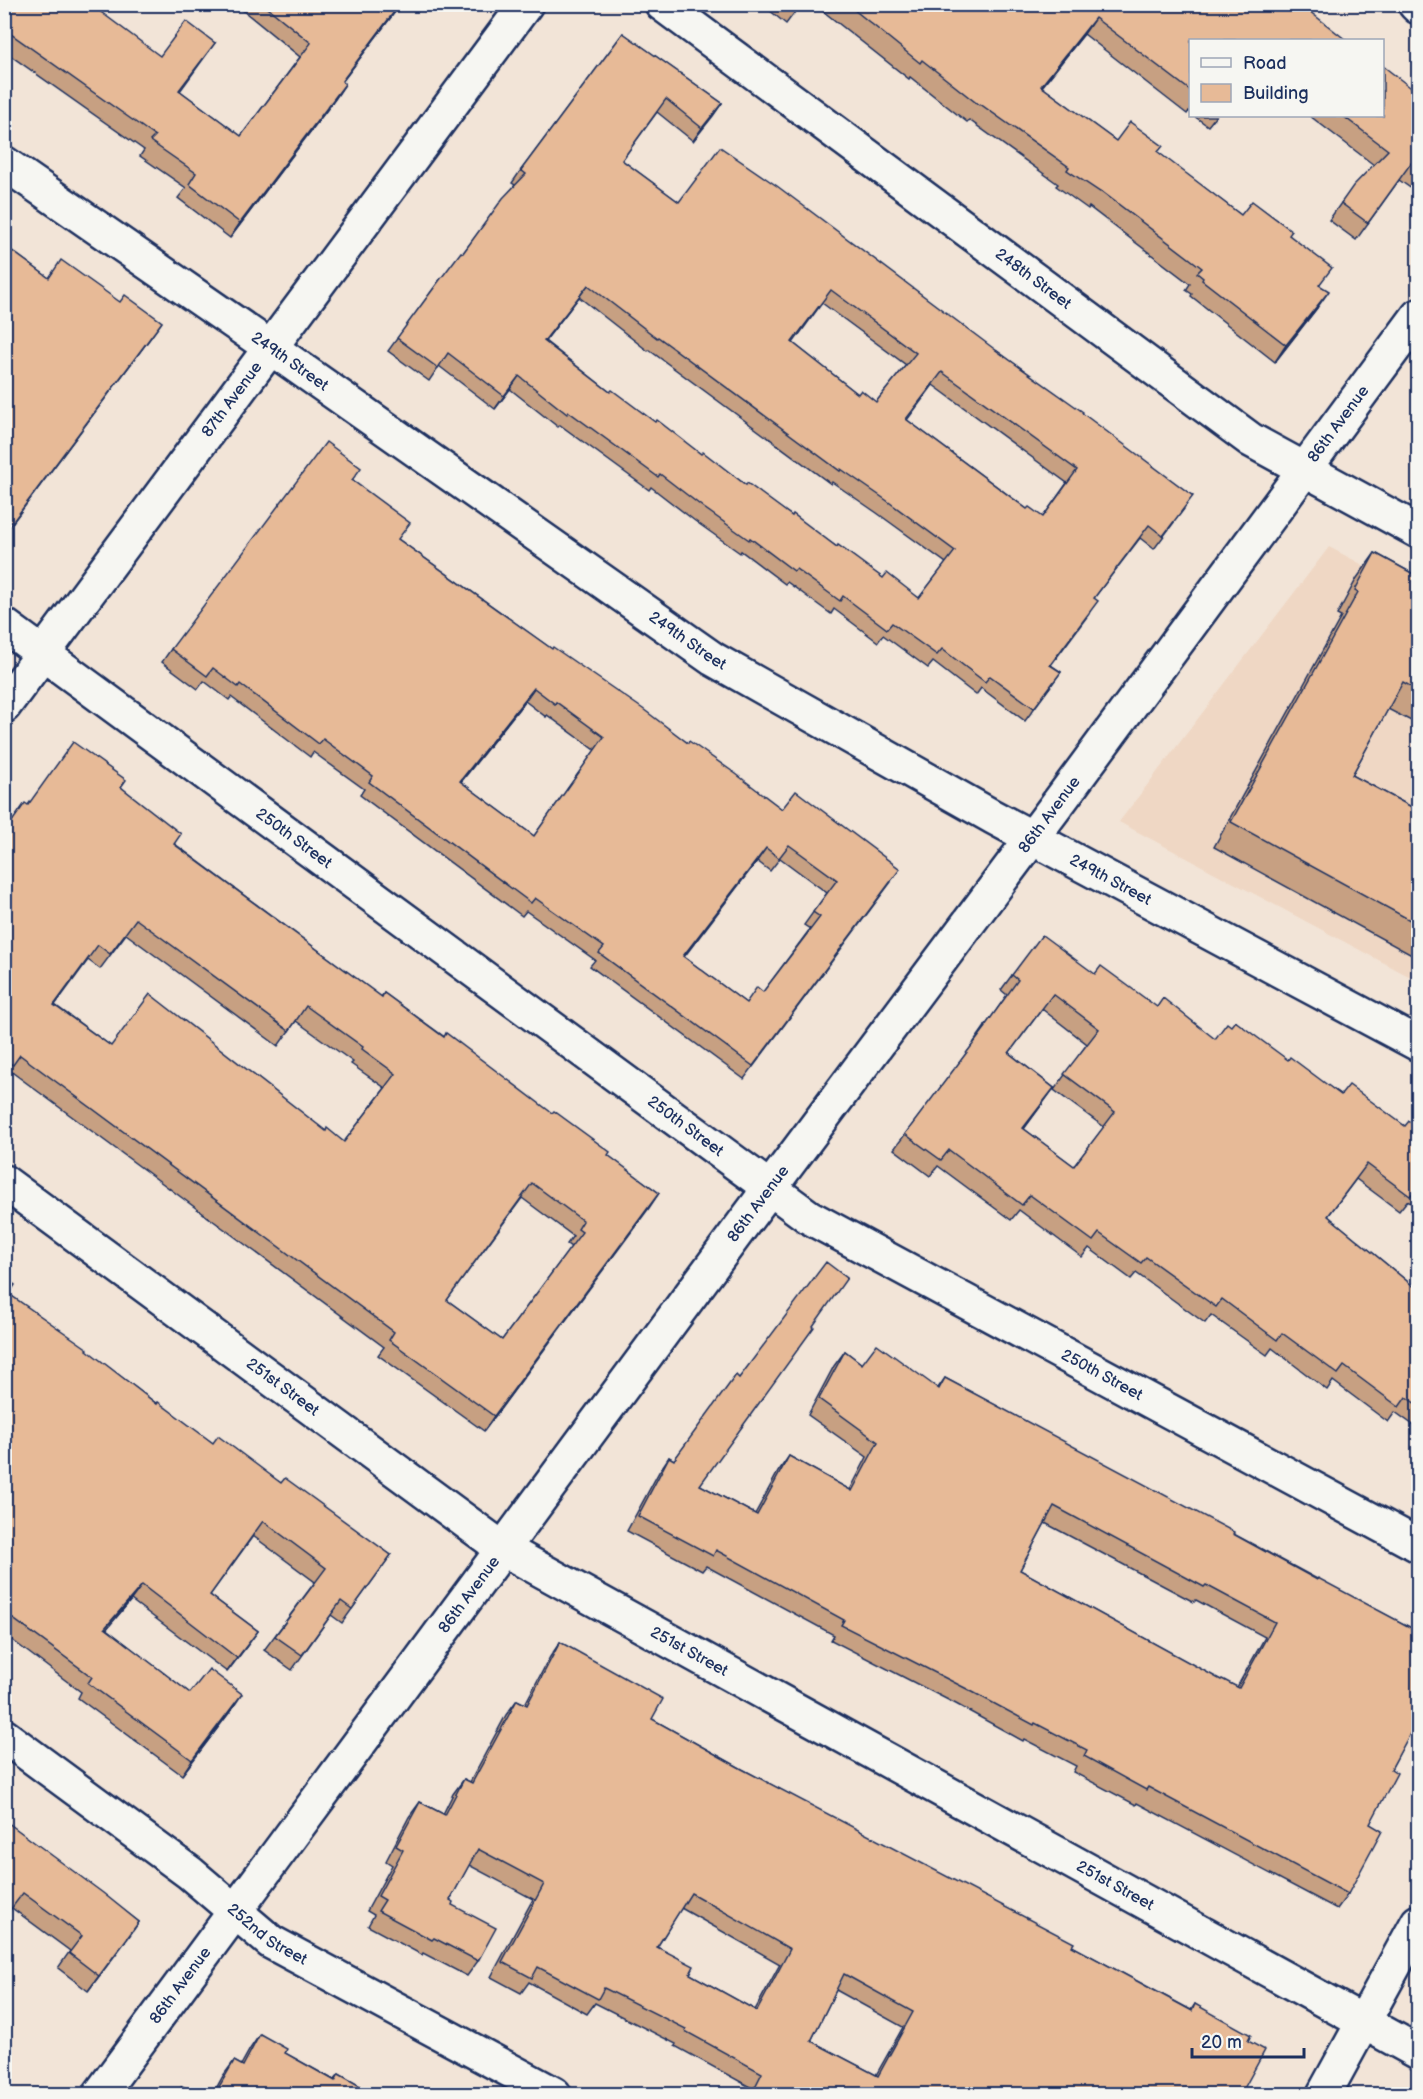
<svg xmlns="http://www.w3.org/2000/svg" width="1423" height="2099" font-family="'Balsamiq Sans',sans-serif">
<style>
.built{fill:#efd7c4}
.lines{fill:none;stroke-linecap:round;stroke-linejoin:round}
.minor-casing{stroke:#1b2f5e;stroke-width:38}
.minor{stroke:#f6f6f2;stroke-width:33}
.wall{fill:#c7a082;stroke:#1b2f5e;stroke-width:1.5;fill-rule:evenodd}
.shaded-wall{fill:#a2826a;stroke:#1b2f5e;stroke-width:1.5}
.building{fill:#e7ba97;stroke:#1b2f5e;stroke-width:1.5;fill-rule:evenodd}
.labels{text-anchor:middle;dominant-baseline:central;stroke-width:5;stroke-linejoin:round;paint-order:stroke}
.street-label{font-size:16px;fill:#1b2f5e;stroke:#f6f6f2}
</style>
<rect width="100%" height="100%" fill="#f2e4d7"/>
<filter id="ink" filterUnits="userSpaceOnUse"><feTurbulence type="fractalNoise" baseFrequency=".0167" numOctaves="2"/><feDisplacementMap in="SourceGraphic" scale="12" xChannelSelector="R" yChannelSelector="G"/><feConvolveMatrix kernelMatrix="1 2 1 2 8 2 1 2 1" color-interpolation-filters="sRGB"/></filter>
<g filter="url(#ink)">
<path class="built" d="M 1329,547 L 1418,594 L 1418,981 L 1119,822 Z"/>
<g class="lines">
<defs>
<g id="minor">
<path id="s1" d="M 662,4 L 1251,440 L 1418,531"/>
<path d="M 1415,4 L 1418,7"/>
<path id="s2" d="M 4,163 L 271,348 L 713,659 L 993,817 L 1418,1044"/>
<path id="s3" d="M 4,625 L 809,1217 L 1418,1545"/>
<path id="s4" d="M 4,706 L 526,4"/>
<path id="s5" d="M 4,1182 L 503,1549 L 1418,2052"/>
<path id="s6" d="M 4,1736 L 190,1873 L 271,1942 L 554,2094"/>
<path id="s7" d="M 100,2094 L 746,1220 L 1062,798 L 1418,316"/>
<path d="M 1324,2094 L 1418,1922"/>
</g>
</defs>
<use href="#minor" class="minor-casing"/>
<use href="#minor" class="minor"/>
</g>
<g class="wall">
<path d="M 4,4 L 160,56 L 215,43 L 180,91 L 241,136 L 300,57 L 235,4 L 401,4 L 342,82 L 345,84 L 335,99 L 230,238 L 178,198 L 186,188 L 140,156 L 144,150 L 4,51 Z"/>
<path d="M 762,4 L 801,4 L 786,24 Z"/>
<path d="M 814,4 L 1300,4 L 1191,40 L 1191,113 L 1189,111 L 1187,114 L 1084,34 L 1042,87 L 1116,141 L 1158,153 L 1241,215 L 1289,235 L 1320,285 L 1317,308 L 1275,362 L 1191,296 L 1192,294 L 1186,290 L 1190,284 L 1089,207 L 1088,209 L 1056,186 L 1058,184 L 969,120 L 967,122 L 910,77 L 909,79 Z"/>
<path d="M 623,33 L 722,103 L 693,141 L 657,112 L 622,160 L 679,202 L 997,351 L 1082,413 L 1184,509 L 1154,549 L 1140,538 L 1094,598 L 1089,614 L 1051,665 L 1061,672 L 1025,721 L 981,688 L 976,695 L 933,662 L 928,668 L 883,635 L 878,642 L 834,609 L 831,614 L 787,582 L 785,584 L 741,551 L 740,553 L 695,521 L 651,487 L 649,490 L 560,425 L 558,427 L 510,389 L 495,409 L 439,366 L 429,381 L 388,351 L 439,281 L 463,253 L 515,185 L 512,183 L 521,170 ZM 579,297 L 648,351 L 649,350 L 831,484 L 832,482 L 877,513 L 946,563 L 919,598 L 883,578 L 837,547 L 610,392 L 545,341 ZM 822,303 L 906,365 L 876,402 L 858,394 L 793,343 ZM 933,385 L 1067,483 L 1043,517 L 1027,509 L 907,420 Z"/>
<path d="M 1419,94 L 1419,194 L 1399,180 L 1356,240 L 1329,220 L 1341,203 L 1374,165 L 1310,116 L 1383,116 Z"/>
<path d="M 1194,116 L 1216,116 L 1208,126 Z"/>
<path d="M 4,245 L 49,278 L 151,337 L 4,534 Z"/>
<path d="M 353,481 L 398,539 L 552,649 L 782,809 L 891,882 L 744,1079 L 590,966 L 595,960 L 526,911 L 522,916 L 360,795 L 364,789 L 313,752 L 310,757 L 231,697 L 229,700 L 204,681 L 198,689 L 162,662 L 171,649 ZM 525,701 L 546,717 L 547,715 L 595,750 L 534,836 L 461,782 ZM 780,858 L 827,893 L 804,925 L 810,929 L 763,992 L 746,1003 L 684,957 L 757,861 L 770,871 Z"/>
<path d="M 1375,553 L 1419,577 L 1419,725 L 1388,709 L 1352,775 L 1419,811 L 1419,959 L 1214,847 L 1341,617 L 1337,615 L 1357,578 Z"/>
<path d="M 121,787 L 175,844 L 381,997 L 384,993 L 659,1193 L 484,1431 L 378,1355 L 384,1347 L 9,1070 L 4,1077 L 4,833 L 28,805 ZM 126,934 L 278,1046 L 296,1021 L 353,1062 L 351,1064 L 385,1088 L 344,1142 L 326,1131 L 111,1046 L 55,1005 L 88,960 L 100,969 ZM 522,1198 L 573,1236 L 567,1244 L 571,1247 L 502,1340 L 447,1300 Z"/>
<path d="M 1095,974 L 1215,1039 L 1288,1060 L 1341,1095 L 1405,1126 L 1419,1129 L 1419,1207 L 1407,1201 L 1399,1211 L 1356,1179 L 1328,1216 L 1413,1286 L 1419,1278 L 1419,1429 L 1395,1412 L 1388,1422 L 1333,1381 L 1327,1390 L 1272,1348 L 1267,1355 L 1211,1315 L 1205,1323 L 1136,1273 L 1131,1279 L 1089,1248 L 1082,1257 L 1019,1210 L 1011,1220 L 938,1166 L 930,1176 L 894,1149 L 975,1042 L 974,1042 L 1007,995 L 1001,990 L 1012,975 ZM 1042,1009 L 1087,1044 L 1054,1090 L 1104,1127 L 1074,1166 L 1024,1129 L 1054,1088 L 1009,1053 Z"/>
<path d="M 4,1277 L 9,1294 L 87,1351 L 157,1404 L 213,1443 L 281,1483 L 391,1555 L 342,1623 L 331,1615 L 292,1670 L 264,1650 L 315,1582 L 253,1536 L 210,1595 L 258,1631 L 227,1672 L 131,1600 L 106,1629 L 190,1693 L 232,1709 L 182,1775 L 78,1698 L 81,1692 L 4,1634 Z"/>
<path d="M 845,1351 L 862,1364 L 938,1388 L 945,1378 L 1317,1579 L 1419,1632 L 1419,1722 L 1416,1721 L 1391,1769 L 1370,1824 L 1348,1894 L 1337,1909 L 1137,1803 L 1136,1805 L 1073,1772 L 1076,1766 L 1024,1739 L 1023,1741 L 956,1704 L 831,1640 L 834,1635 L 706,1566 L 702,1571 L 627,1531 L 659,1472 L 669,1457 L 674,1460 L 739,1378 L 700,1485 L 755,1514 L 778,1472 L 789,1456 L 850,1490 L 867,1457 L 808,1415 L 834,1366 ZM 1045,1523 L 1194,1602 L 1196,1600 L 1265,1637 L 1237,1687 L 1220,1680 L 1020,1570 Z"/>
<path d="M 560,1642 L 652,1719 L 742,1769 L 1191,2010 L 1195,2004 L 1248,2041 L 1241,2094 L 748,2094 L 752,2088 L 675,2046 L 676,2044 L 595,2003 L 587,2014 L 529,1982 L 521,1993 L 491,1977 L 533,1899 L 469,1865 L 450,1900 L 478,1961 L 467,1976 L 423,1953 L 422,1955 L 368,1926 L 374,1915 L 367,1911 L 392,1865 L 386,1861 L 409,1817 L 420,1802 L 443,1814 L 453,1794 L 464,1779 L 470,1782 L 506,1715 L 517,1700 L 525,1704 L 550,1657 ZM 681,1908 L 780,1964 L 755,2010 L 690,1974 L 657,1947 ZM 836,1990 L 903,2027 L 876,2075 L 811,2041 Z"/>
<path d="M 4,1820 L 139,1922 L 88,1991 L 58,1968 L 70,1951 L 12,1908 Z"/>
<path d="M 260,2034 L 285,2053 L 334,2080 L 339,2074 L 374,2094 L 213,2094 L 223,2076 L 234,2061 L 241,2065 L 250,2049 Z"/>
</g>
<g class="shaded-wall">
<path d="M 400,4 L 401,4 L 331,96 L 342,81 Z"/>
<path d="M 1095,18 L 1084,34 L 1029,102 L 1041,86 Z"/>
<path d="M 345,84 L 335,99 L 230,238 L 240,223 Z"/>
<path d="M 722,103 L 713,116 L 693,141 L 702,128 Z"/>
<path d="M 588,285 L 579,297 L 535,354 L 544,341 Z"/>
<path d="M 1329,291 L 1317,308 L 1275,362 L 1286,345 Z"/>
<path d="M 162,322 L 151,337 L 4,534 L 8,528 Z"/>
<path d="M 519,376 L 510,389 L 495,409 L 504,396 Z"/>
<path d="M 534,688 L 525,701 L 451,794 L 460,781 Z"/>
<path d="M 766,848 L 757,861 L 674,969 L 683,956 Z"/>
<path d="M 1054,1088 L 1043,1103 L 1012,1144 L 1023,1128 Z"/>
<path d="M 659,1193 L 649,1208 L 484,1431 L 494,1416 Z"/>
<path d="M 142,1585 L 131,1600 L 95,1643 L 105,1628 Z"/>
<path d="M 258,1631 L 247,1646 L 227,1672 L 237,1658 Z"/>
<path d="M 242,1694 L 232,1709 L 182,1775 L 192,1760 Z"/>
<path d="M 139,1922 L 128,1938 L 88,1991 L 99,1976 Z"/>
</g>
<g class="building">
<path d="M 4,4 L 90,4 L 160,56 L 186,21 L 215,43 L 179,90 L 241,136 L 311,43 L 263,4 L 400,4 L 342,81 L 345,84 L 240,223 L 189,184 L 196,173 L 150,141 L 155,136 L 4,29 Z"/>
<path d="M 847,4 L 1300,4 L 1346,40 L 1191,40 L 1191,91 L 1095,18 L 1041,86 L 1116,141 L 1130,122 L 1163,146 L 1158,152 L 1241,215 L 1252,201 L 1292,231 L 1289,235 L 1332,268 L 1319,285 L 1329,291 L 1286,345 L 1202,280 L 1203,278 L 1197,273 L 1202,268 L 1101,191 L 1100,192 L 1067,170 L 1069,167 L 980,104 L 979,105 L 922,60 L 920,63 Z"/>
<path d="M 623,33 L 722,103 L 702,128 L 666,99 L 622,160 L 679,202 L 720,147 L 777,186 L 997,351 L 1083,412 L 1082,413 L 1193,496 L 1163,536 L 1149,525 L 1094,598 L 1098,601 L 1050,665 L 1061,672 L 1034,708 L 990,676 L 985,682 L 942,649 L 937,655 L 892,623 L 887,629 L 843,596 L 840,601 L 796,569 L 794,571 L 750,538 L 749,540 L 704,508 L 660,474 L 658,477 L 569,412 L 567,414 L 519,376 L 504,396 L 448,353 L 438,368 L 397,338 L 439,281 L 461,252 L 463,253 L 503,198 L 526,174 L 521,170 ZM 588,285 L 657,338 L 658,337 L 840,471 L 841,469 L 886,500 L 955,551 L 919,598 L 887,573 L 883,578 L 838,545 L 837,547 L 793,514 L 792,516 L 747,483 L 746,485 L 703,452 L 701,454 L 657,420 L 655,422 L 612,390 L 610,392 L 544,341 ZM 831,290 L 916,353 L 876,402 L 861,390 L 858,394 L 792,342 ZM 942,372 L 1077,470 L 1043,517 L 1029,507 L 1027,509 L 906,419 Z"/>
<path d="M 1383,66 L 1419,94 L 1419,169 L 1411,163 L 1368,223 L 1341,203 L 1353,186 L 1388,150 L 1343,116 L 1383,116 Z"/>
<path d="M 4,245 L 49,278 L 61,260 L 120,302 L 125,295 L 162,322 L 8,528 L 4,525 Z"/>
<path d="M 326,442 L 361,468 L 352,480 L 410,523 L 398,539 L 552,649 L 553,647 L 643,709 L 688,743 L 689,741 L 736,774 L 782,809 L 796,791 L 900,869 L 753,1066 L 599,953 L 604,947 L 535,898 L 531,903 L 369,782 L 373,776 L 323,739 L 319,744 L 240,684 L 238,687 L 213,668 L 207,676 L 171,649 ZM 534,688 L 555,704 L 556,702 L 604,737 L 534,836 L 460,781 ZM 789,845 L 837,880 L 813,912 L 820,917 L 763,992 L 757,987 L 746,1003 L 683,956 L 766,848 L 779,858 Z"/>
<path d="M 1375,553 L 1419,577 L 1419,691 L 1403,682 L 1352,775 L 1419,811 L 1419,925 L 1231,822 L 1358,592 L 1355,590 Z"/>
<path d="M 73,742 L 126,780 L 121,787 L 181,834 L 174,844 L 382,997 L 384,993 L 444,1037 L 446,1033 L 552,1113 L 554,1111 L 610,1152 L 608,1155 L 659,1193 L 494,1416 L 389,1340 L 394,1332 L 20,1055 L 13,1065 L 4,1059 L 4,833 L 25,803 L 28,805 ZM 136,919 L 289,1031 L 306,1006 L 363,1047 L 362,1049 L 396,1074 L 344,1142 L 327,1128 L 326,1131 L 150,994 L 111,1046 L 54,1005 L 98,945 L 110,954 ZM 532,1183 L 583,1221 L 578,1229 L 582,1232 L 502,1340 L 447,1300 Z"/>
<path d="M 1042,935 L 1095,974 L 1101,966 L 1157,1007 L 1163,998 L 1215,1039 L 1227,1023 L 1231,1026 L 1235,1021 L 1288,1060 L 1290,1057 L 1341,1095 L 1349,1085 L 1405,1126 L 1409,1121 L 1419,1129 L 1419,1186 L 1410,1196 L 1367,1164 L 1328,1216 L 1413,1286 L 1419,1278 L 1419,1406 L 1406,1397 L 1399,1407 L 1344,1366 L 1338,1374 L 1282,1333 L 1277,1340 L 1222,1299 L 1216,1307 L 1146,1257 L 1141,1263 L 1099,1233 L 1093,1241 L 1030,1195 L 1022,1205 L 949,1150 L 941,1160 L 905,1134 L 986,1027 L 985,1026 L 1018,980 L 1012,975 ZM 1053,994 L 1099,1029 L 1064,1074 L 1115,1112 L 1074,1166 L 1023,1128 L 1054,1088 L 1009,1053 Z"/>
<path d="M 826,1262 L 847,1278 L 813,1326 L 814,1327 L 700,1485 L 757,1515 L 789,1456 L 852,1491 L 878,1442 L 819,1399 L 845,1351 L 862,1364 L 877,1344 L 939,1389 L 945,1378 L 1234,1532 L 1233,1534 L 1317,1580 L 1318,1578 L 1419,1632 L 1419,1717 L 1391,1769 L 1397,1773 L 1370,1824 L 1382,1831 L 1348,1894 L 1148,1787 L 1146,1790 L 1084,1756 L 1087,1750 L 1035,1723 L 1034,1725 L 967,1689 L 841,1625 L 844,1620 L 716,1550 L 713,1556 L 638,1516 L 669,1457 L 674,1460 L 736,1375 L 739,1378 ZM 1054,1506 L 1204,1587 L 1206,1585 L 1275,1622 L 1239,1688 L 1222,1679 L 1221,1680 L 1020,1570 Z"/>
<path d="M 4,1277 L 15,1285 L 9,1294 L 88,1349 L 87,1350 L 157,1404 L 158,1402 L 213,1443 L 218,1436 L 281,1483 L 285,1478 L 391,1555 L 352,1609 L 341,1601 L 302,1655 L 275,1636 L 326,1568 L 263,1521 L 210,1595 L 258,1631 L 237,1658 L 142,1585 L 105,1628 L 190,1693 L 209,1669 L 242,1694 L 192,1760 L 88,1683 L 92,1677 L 4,1612 Z"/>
<path d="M 560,1642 L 663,1699 L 652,1719 L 742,1769 L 1074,1943 L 1072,1946 L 1192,2011 L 1195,2004 L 1251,2035 L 1248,2041 L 1265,2050 L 1241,2094 L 764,2094 L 754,2089 L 762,2073 L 685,2031 L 686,2029 L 604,1988 L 598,1999 L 538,1967 L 532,1978 L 502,1962 L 544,1884 L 478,1849 L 450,1900 L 453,1902 L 452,1905 L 496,1928 L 478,1961 L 434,1938 L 432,1940 L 378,1911 L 385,1900 L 378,1896 L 403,1850 L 396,1846 L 420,1802 L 445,1815 L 464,1779 L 472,1783 L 517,1700 L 527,1705 ZM 691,1893 L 790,1949 L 757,2011 L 690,1974 L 694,1966 L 657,1947 ZM 844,1974 L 913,2012 L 878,2076 L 811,2041 Z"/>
<path d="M 4,1820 L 103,1893 L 139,1922 L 99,1976 L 69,1953 L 82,1936 L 23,1893 L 4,1918 Z"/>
<path d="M 4,1950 L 8,1953 L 4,1959 Z"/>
<path d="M 260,2034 L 287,2049 L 285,2053 L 335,2081 L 339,2074 L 374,2094 L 215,2094 L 234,2061 L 243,2066 Z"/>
<path d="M 182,2086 L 198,2094 L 177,2094 Z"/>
</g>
</g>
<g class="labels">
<g class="street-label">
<text stroke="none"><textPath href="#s1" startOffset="462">248th Street</textPath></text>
<text stroke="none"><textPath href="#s2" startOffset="348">249th Street</textPath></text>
<text stroke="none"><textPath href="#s4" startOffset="382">87th Avenue</textPath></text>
<text stroke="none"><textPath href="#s7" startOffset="2079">86th Avenue</textPath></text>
<text stroke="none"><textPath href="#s2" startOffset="834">249th Street</textPath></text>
<text stroke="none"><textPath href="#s7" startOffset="1593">86th Avenue</textPath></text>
<text stroke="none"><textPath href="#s3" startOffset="360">250th Street</textPath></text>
<text stroke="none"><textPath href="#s2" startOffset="1320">249th Street</textPath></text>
<text stroke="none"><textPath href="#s3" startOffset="846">250th Street</textPath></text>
<text stroke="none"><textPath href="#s7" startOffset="1107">86th Avenue</textPath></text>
<text stroke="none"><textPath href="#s3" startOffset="1332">250th Street</textPath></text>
<text stroke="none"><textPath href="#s5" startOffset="346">251st Street</textPath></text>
<text stroke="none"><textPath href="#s7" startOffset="621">86th Avenue</textPath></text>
<text stroke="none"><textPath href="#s5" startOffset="832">251st Street</textPath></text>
<text stroke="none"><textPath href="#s5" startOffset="1318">251st Street</textPath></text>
<text stroke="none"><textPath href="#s6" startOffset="330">252nd Street</textPath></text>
<text stroke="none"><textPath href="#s7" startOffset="135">86th Avenue</textPath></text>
</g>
</g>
<rect width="1423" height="2099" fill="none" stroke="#f6f6f2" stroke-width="24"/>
<rect x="12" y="12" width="1399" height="2075" fill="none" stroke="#1b2f5e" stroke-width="2" filter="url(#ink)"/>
<rect x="1189" y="39" width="195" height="78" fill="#f6f6f2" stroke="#9ea6b7" stroke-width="1.5"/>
<rect x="1201" y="58" width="30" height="9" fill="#f6f6f2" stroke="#9ea6b7" stroke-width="1.5"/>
<text x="1243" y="69" font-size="18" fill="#1b2f5e">Road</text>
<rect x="1201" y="84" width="30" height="18" fill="#e7ba97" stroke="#9ea6b7" stroke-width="1.5"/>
<text x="1243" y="99" font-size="18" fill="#1b2f5e">Building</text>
<path d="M1192 2048v9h112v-9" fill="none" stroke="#1b2f5e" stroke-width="3"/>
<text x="1201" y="2048" font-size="18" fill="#1b2f5e" stroke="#f6f6f2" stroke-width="4.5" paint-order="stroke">20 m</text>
</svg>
